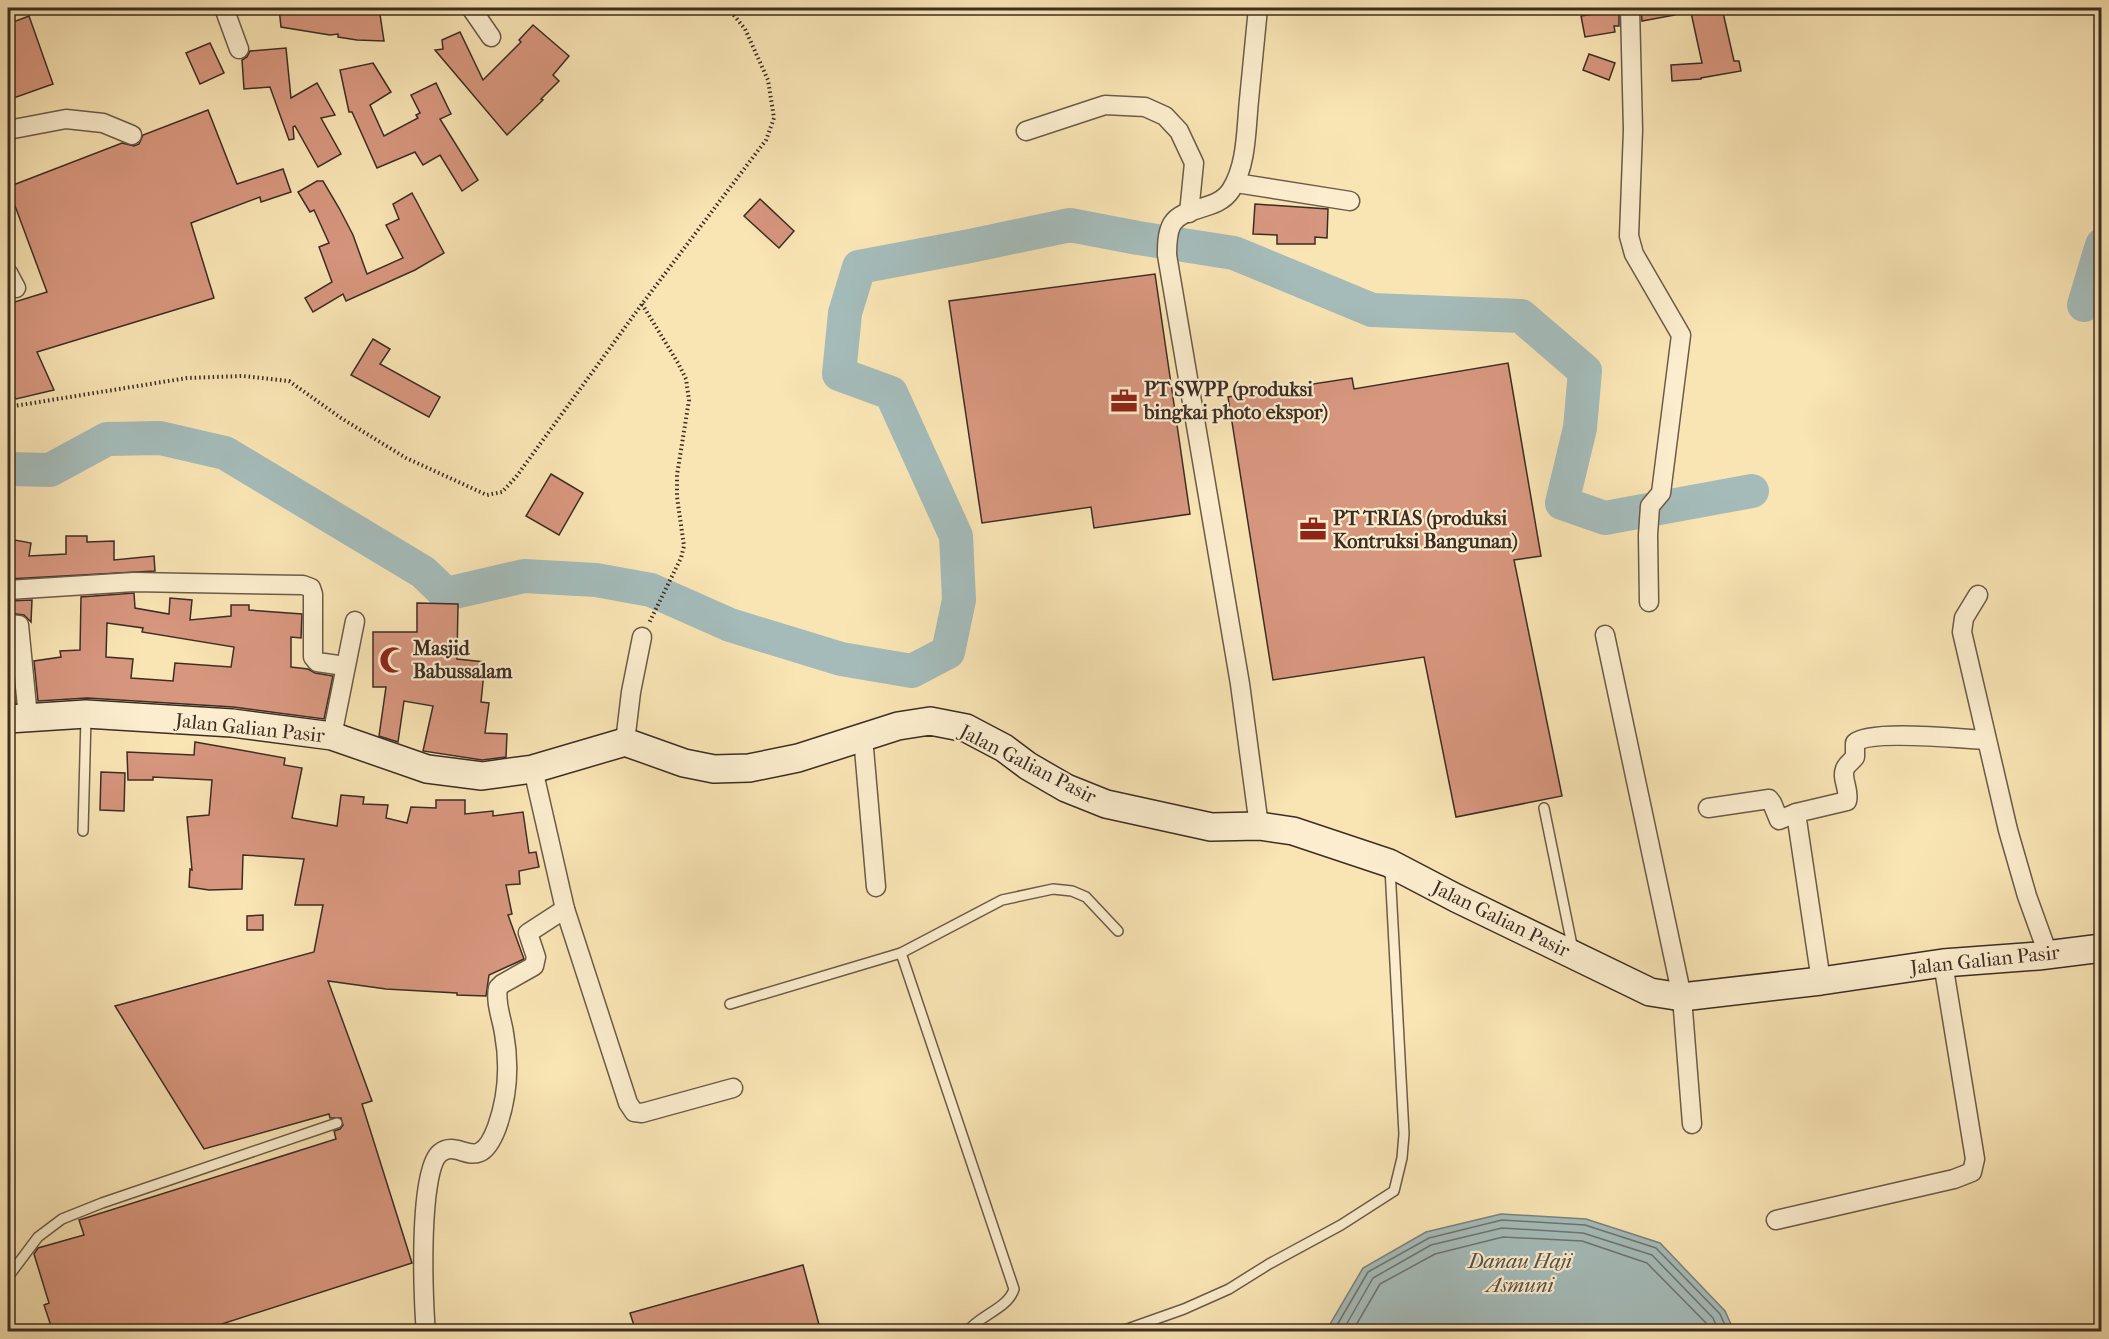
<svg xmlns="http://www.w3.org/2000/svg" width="2109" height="1339" font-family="'IM FELL French Canon',serif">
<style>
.water{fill:#a4bbb9;stroke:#7a827d;stroke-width:1.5}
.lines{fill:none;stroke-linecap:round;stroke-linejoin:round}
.shore{stroke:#70746e;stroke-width:1.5}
.river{stroke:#a4bbb9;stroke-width:34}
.building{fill:#d7967e;stroke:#3c2d24;stroke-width:1.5;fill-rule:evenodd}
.lane-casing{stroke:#6b5b48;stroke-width:12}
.street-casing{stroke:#6b5b48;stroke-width:21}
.secondary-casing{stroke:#3c2d24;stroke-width:30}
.path{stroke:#3c2d24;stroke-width:4;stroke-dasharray:1.5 3;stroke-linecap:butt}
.lane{stroke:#fbedce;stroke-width:9}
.street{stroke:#fbedce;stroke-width:18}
.secondary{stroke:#fbedce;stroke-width:27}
.labels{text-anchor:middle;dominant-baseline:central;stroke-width:4.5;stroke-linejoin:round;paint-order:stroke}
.poi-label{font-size:20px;font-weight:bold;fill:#3c2d24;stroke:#fbedce;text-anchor:start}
.street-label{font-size:20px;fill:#3c2d24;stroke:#fbedce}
.water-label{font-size:21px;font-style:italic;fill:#565049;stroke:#fbedce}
</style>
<rect width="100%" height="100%" fill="#f9e4b4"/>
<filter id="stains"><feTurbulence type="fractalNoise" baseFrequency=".00333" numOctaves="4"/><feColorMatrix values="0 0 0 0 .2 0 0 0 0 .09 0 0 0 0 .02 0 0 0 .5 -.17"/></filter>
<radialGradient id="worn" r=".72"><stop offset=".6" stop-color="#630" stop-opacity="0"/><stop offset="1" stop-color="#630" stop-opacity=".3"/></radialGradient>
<path class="water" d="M 1501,1214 L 1586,1219 L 1660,1243 L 1725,1311 L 1734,1331 L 1326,1331 L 1363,1268 L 1426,1232 Z"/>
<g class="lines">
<g class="shore">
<path d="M 1333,1332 L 1368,1272 L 1429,1238 L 1502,1220 L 1585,1225 L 1656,1248 L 1720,1314 L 1728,1332"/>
<path d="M 1342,1332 L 1373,1278 L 1431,1245 L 1502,1228 L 1583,1233 L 1652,1255 L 1713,1318 L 1719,1332"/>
<path d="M 1352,1332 L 1380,1284 L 1435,1254 L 1503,1237 L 1582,1241 L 1647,1263 L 1706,1323 L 1709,1332"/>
</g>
<g class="river">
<path d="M 2084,305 L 2102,245"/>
<path d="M 8,469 L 50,470 L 107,439 L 160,438 L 225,453 L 423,572 L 446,594 L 524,576 L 596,580 L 651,590 L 730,625 L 841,659 L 912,671 L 948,652 L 959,600 L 956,536 L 891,393 L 839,374 L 845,313 L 859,267 L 970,246 L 1070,225 L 1138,238 L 1234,253 L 1372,310 L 1521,316 L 1585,371 L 1580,428 L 1562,503 L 1605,518 L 1752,491"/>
</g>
</g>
<g class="building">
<path d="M 279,8 L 379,8 L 384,41 L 357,40 L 338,37 L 338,34 L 330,35 L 281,27 Z"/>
<path d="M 1641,8 L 1674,8 L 1675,15 L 1642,21 Z"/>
<path d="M 1690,8 L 1722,8 L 1734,61 L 1739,61 L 1741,71 L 1701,78 L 1701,79 L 1672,81 L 1671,65 L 1702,63 Z"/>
<path d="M 1619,10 L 1619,26 L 1614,26 L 1615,32 L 1585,37 L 1581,16 Z"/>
<path d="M 29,16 L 53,84 L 8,100 L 8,24 Z"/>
<path d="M 533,25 L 569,56 L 553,75 L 559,81 L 541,99 L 543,100 L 507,135 L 435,50 L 443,49 L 442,40 L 460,32 L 483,80 L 521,42 L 519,40 Z"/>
<path d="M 210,43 L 224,73 L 200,84 L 186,53 Z"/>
<path d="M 286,48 L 291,98 L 317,83 L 335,115 L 321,118 L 341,154 L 318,167 L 295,126 L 293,127 L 294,139 L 289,140 L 270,87 L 244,89 L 242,60 L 247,57 L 250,51 Z"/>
<path d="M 1589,54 L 1615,63 L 1609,80 L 1583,70 Z"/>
<path d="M 373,63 L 391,92 L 370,105 L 384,136 L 418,118 L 416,115 L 420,113 L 411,95 L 436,83 L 451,114 L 440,119 L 478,180 L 462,191 L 440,155 L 423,165 L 415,152 L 377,168 L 352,112 L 349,112 L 340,70 Z"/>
<path d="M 208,110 L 237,184 L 283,169 L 291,192 L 261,202 L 260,197 L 191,223 L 214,298 L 37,352 L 54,390 L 16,399 L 8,389 L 8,304 L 47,292 L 8,187 L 122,143 L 134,146 L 139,144 L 143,135 Z"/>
<path d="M 317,181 L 323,181 L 339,208 L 353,235 L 367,274 L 403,258 L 386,225 L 399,219 L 393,204 L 412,193 L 444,253 L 415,270 L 346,301 L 343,294 L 313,312 L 305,298 L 332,282 L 319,247 L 329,243 L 314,210 L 310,212 L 298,192 Z"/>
<path d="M 760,199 L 794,231 L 779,248 L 744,216 Z"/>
<path d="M 1255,204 L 1328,209 L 1327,238 L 1315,237 L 1315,244 L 1277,244 L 1277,235 L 1253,234 Z"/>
<path d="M 1155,274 L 1190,514 L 1094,528 L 1091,507 L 982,523 L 949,301 Z"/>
<path d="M 373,339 L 390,349 L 380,364 L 440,397 L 429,417 L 351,375 Z"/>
<path d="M 1508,363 L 1541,556 L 1514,560 L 1562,796 L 1456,817 L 1424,657 L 1273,680 L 1228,397 L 1352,378 L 1354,389 Z"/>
<path d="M 551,474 L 583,493 L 559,535 L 526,516 Z"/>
<path d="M 66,536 L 87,536 L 87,542 L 114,541 L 114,560 L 154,556 L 155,571 L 8,579 L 8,560 L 11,561 L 15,540 L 31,543 L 29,556 L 66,554 Z"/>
<path d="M 134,593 L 135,608 L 169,614 L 170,598 L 192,600 L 190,620 L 231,616 L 231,605 L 249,605 L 249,610 L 302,614 L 301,638 L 291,637 L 291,667 L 308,669 L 315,673 L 333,676 L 324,719 L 233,707 L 87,698 L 38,701 L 34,661 L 61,657 L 60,651 L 80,650 L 81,597 ZM 107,623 L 143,628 L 142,632 L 234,647 L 231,667 L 175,663 L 173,681 L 131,678 L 133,659 L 106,657 Z"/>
<path d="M 32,600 L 31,622 L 24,615 L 8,613 L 8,601 Z"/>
<path d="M 417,603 L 458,604 L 457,659 L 485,662 L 481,702 L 489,703 L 485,733 L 507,734 L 506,757 L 482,760 L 423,751 L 433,706 L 404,701 L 398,742 L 379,736 L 386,687 L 373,687 L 373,632 L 417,632 Z"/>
<path d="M 11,663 L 15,703 L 8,703 L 8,664 Z"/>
<path d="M 195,742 L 285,758 L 284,765 L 302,768 L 292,818 L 337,826 L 341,795 L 364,797 L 363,804 L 388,805 L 386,818 L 407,823 L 411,807 L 436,808 L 436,800 L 465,800 L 465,814 L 493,811 L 493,816 L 523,812 L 529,853 L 536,852 L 539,867 L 519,871 L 520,884 L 506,885 L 512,914 L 508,915 L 524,959 L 489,975 L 486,996 L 457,995 L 457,993 L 386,989 L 328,981 L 372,1101 L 362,1104 L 412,1263 L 197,1332 L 53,1332 L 44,1305 L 49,1303 L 34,1254 L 38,1248 L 84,1235 L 79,1220 L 336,1139 L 334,1131 L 340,1129 L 343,1125 L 341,1118 L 330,1118 L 329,1114 L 204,1149 L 115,1006 L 314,952 L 323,905 L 295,905 L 304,859 L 243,855 L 242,889 L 209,890 L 189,887 L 190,869 L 192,870 L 187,817 L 209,815 L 212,780 L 153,777 L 153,780 L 128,780 L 127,752 L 194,755 Z"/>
<path d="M 101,772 L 125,773 L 124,811 L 100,810 Z"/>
<path d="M 263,915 L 263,930 L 247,930 L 247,916 Z"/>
<path d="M 803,1265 L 821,1332 L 636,1332 L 630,1313 Z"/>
</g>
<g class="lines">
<defs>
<g id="lane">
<path d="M 1544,808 L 1573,950"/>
<path d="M 83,831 L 86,717"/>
<path d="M 730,1004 L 901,953"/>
<path d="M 8,1277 L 38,1237 L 62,1219 L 102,1203 L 337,1123"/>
<path d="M 967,1332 C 979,1315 1008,1309 1014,1289 L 901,953 L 1002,900 L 1053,889 L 1072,891 L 1086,897 L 1118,931"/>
<path d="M 1119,1332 L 1184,1309 L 1229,1289 L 1269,1264 L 1341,1225 L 1394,1191 L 1402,1158 L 1404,1134 L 1390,868"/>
</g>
<g id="street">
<path d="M 224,8 L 239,49"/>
<path d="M 471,8 L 491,37"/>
<path d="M 1258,8 C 1255,38 1252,69 1249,100 C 1246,129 1247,165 1231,190 C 1217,212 1184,205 1172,224 C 1167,233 1167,245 1167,255 L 1240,684 L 1259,826"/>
<path d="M 1630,8 L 1633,130 L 1629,236 L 1634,254 L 1681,335 L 1661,493 L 1650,506 L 1648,535 L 1649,602"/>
<path d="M 8,130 L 66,119 L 103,123 L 132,135"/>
<path d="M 1026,131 L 1105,105 L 1145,107 L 1165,116 L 1179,131 L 1194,163 L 1189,213"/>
<path d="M 1236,183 L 1350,201"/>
<path d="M 8,273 L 16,288"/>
<path d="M 8,590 L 134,582 L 303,585 L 311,588 L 313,594 L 313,657 L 317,662 L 345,666"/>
<path d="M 1978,595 L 1964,618 L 1962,632 L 2008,830 L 2027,896 L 2048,954"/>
<path d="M 8,624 L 19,625 L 28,717"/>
<path d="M 1605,635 L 1682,997 L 1692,1124"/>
<path d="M 332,736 L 355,621"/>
<path d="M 863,737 L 876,887"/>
<path d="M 625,742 L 631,692 L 642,637"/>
<path d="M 533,769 L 565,909 L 628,1103 L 634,1112 L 642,1113 L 733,1088"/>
<path d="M 1708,808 L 1769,799 L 1772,803 L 1779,820 L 1796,813"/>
<path d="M 1821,981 L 1796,813 L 1847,801 C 1850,790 1841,779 1845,769 C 1846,765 1852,761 1855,757 L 1855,743 C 1870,729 1962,739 1986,740"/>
<path d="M 1776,1220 L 1954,1179 L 1972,1172 L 1975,1159 L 1943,963"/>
<path d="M 426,1332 C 423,1302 418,1170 440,1153 C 460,1137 478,1178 497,1127 C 508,1096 510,1066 504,1033 C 502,1019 495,1003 498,988 L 502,984 L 534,966 L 536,957 L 528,933 L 565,909"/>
</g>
<path id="secondary" d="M 8,719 L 86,714 L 232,723 L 332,736 L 427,769 L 482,776 L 533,769 L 625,742 L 684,763 L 714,769 L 749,768 L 798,758 L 898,726 L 930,721 L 966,728 L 1004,748 L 1028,766 L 1066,788 L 1106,804 L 1211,827 L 1259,826 L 1293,831 L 1389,863 L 1456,898 L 1650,992 L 1682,997 L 1821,981 L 1943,963 L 2038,956 L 2102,948"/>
</defs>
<use href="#lane" class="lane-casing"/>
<use href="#street" class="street-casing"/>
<use href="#secondary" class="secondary-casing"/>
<g class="path">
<path d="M 642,304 L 678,363 L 686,379 L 689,400 L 677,475 L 677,497 L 684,546 L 681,558 L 649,623"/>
<path d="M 8,407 L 187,378 L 243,376 L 289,381 L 341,418 L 406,458 L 487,495 L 502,492 L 516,477 L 642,304 L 766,140 L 774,118 L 768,80 L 745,29 L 728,8"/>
</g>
<use href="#lane" class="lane"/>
<use href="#street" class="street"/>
<use href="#secondary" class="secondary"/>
</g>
<defs>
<symbol id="office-bare" viewBox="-9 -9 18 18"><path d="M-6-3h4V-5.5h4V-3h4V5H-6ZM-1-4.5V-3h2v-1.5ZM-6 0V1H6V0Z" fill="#8f2418" stroke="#fbedce" stroke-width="2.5" paint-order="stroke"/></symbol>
<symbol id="mosque-bare" viewBox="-9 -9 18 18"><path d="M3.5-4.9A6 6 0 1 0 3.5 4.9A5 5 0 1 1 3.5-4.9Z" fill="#8f2418" stroke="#fbedce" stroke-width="2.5" paint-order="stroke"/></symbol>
</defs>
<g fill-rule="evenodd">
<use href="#office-bare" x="1105" y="382" width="38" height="38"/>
<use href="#office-bare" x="1294" y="510" width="38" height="38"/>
<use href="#mosque-bare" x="374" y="641" width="38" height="38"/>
</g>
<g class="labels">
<g class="poi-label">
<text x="1144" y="389">PT SWPP (produksi<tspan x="1144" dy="23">bingkai photo ekspor)</tspan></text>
<text x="1333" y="518">PT TRIAS (produksi<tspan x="1333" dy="23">Kontruksi Bangunan)</tspan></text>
<text x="413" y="648">Masjid<tspan x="413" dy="23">Babussalam</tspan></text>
</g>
<g class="street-label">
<text transform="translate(250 728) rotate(6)">Jalan Galian Pasir</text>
<text transform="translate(1028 764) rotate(27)">Jalan Galian Pasir</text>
<text transform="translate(1501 919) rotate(26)">Jalan Galian Pasir</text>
<text transform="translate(1985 960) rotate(-6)">Jalan Galian Pasir</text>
</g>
<g class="water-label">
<text x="1520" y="1261">Danau Haji<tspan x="1520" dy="24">Asmuni</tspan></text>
</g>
</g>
<rect width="2109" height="1339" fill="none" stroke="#f9e4b4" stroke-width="30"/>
<rect x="9" y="9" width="2091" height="1321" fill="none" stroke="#3c2d24" stroke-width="3"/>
<rect x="15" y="15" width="2079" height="1309" fill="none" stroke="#3c2d24" stroke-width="1.5"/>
<rect width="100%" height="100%" filter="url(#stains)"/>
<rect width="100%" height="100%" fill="url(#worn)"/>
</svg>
